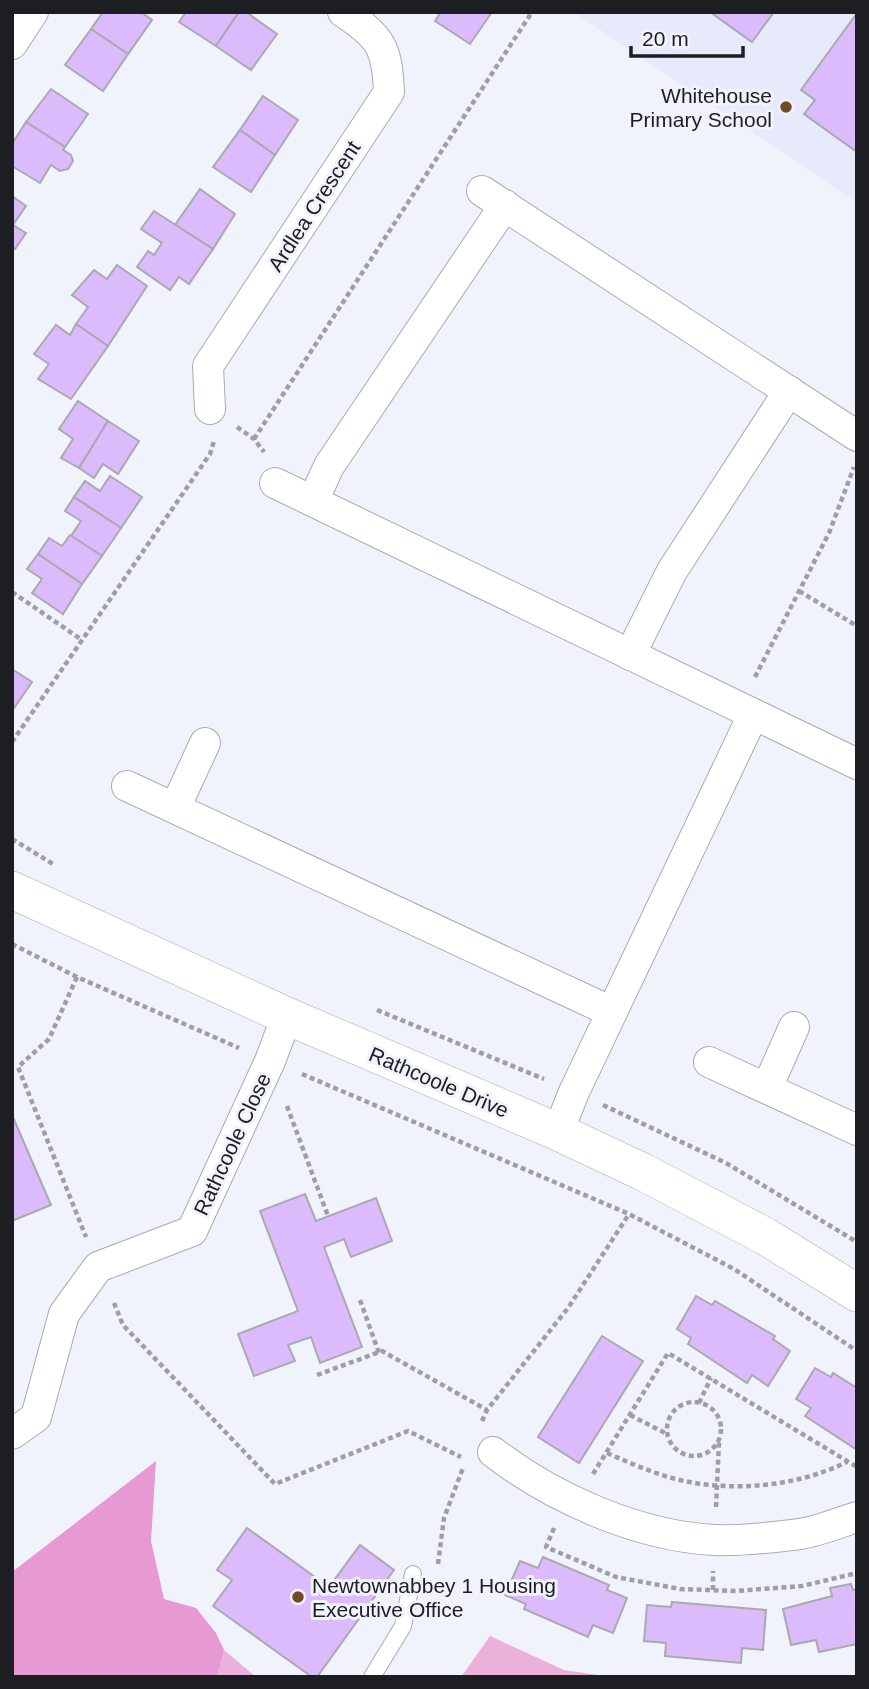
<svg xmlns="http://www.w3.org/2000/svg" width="869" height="1689" font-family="Helvetica,sans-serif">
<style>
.built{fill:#e7eafb}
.green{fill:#ecb1db}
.forest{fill:#e699d2}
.building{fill:#dbbbfb;stroke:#aca8b0;stroke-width:2}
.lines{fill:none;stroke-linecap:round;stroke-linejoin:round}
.service-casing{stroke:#a9abb3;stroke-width:18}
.minor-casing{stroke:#a9abb3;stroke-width:32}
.tertiary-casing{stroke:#a9abb3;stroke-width:38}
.path{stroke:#9e9fa6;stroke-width:4.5;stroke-dasharray:5 3.5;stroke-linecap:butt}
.service{stroke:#fff;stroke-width:16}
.minor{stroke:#fff;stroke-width:30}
.tertiary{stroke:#fff;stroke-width:37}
.poi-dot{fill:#714d27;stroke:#f1f3fc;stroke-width:2.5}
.labels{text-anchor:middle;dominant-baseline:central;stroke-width:6;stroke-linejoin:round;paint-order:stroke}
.poi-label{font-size:21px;fill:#1d1e21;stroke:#f1f3fc;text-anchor:end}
.street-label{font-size:21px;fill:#1d1e21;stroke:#f1f3fc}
</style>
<rect width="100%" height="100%" fill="#f1f3fc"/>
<path class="built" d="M 574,12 L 857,12 L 857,203 Z"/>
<g class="green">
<path d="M 490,1636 L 564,1670 L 611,1677 L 461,1677 Z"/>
<path d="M 224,1650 L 256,1677 L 217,1677 Z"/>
</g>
<path class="forest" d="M 156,1461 L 151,1541 L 164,1599 L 196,1608 L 216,1633 L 224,1650 L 217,1677 L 12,1677 L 12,1572 Z"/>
<g class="building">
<path d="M 103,12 L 141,12 L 152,20 L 128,54 L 91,29 Z"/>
<path d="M 186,12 L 239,12 L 216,46 L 179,22 Z"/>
<path d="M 239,12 L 246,12 L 277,34 L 251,70 L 216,46 Z"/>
<path d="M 441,12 L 492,12 L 470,44 L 435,21 Z"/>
<path d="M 710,12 L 774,12 L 752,42 Z"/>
<path d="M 857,13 L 857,152 L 804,114 L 815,100 L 801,90 Z"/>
<path d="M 91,29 L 128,54 L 103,91 L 65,65 Z"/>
<path d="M 51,89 L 88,114 L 65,147 L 26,122 Z"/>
<path d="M 263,96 L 298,120 L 275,155 L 240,130 Z"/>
<path d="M 26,122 L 65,147 L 63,150 L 71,155 L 73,161 L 68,169 L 60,171 L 51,165 L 40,183 L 12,166 L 12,144 Z"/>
<path d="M 240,130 L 275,155 L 251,192 L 213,167 Z"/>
<path d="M 200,189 L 235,214 L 213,249 L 175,225 Z"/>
<path d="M 12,196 L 26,206 L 13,225 L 26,233 L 15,249 L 12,247 Z"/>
<path d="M 154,211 L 213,249 L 189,284 L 179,277 L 170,290 L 137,267 L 148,251 L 154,255 L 162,243 L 141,229 Z"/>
<path d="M 117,265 L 147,286 L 108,346 L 76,324 L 88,307 L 72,295 L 94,270 L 107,279 Z"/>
<path d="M 76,324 L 108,346 L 71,399 L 38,379 L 49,364 L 34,354 L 56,325 L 70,335 Z"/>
<path d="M 78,401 L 108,421 L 79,468 L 61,458 L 73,439 L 59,429 Z"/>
<path d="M 108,421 L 139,441 L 118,474 L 103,464 L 94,478 L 79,468 Z"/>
<path d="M 110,476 L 142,497 L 121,528 L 74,497 L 85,481 L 100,491 Z"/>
<path d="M 74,497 L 121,528 L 102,556 L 71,536 L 81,521 L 65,511 Z"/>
<path d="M 70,535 L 102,556 L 82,584 L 38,554 L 49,538 L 62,546 Z"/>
<path d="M 38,554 L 82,584 L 63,614 L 32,593 L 42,579 L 27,569 Z"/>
<path d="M 12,669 L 32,682 L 12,711 Z"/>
<path d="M 12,1115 L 51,1205 L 12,1221 Z"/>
<path d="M 305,1194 L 316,1221 L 376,1198 L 392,1241 L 351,1257 L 344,1239 L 324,1247 L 362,1347 L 320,1363 L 311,1337 L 288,1345 L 295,1361 L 254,1376 L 238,1334 L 298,1311 L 260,1211 Z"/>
<path d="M 696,1296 L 712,1305 L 715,1301 L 775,1336 L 773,1339 L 790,1351 L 768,1386 L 752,1375 L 747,1383 L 688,1344 L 691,1338 L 677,1329 Z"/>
<path d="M 602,1336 L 643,1361 L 579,1463 L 538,1437 Z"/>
<path d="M 815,1368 L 831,1377 L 833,1373 L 857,1388 L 857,1450 L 805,1416 L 811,1408 L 796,1399 Z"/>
<path d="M 247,1528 L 329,1587 L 360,1545 L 394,1570 L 317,1677 L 312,1677 L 213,1606 L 232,1580 L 217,1570 Z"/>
<path d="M 543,1557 L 609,1585 L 607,1590 L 627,1598 L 613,1633 L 593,1625 L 588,1637 L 524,1609 L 526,1604 L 505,1595 L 520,1561 L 538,1568 Z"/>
<path d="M 851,1584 L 853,1590 L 857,1589 L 857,1644 L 819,1652 L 816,1640 L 791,1645 L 783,1609 L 832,1596 L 830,1588 Z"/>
<path d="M 672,1602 L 766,1610 L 763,1650 L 742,1648 L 741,1663 L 665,1656 L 666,1643 L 644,1641 L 647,1605 L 671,1607 Z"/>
</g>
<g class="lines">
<defs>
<path id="service" d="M 372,1677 L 403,1626 L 413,1574"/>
<g id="minor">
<path d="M 12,44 L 33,12"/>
<path d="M 482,191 L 857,436"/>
<path d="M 210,409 L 208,366 L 389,92 C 387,47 381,37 343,12"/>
<path d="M 275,483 L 857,764"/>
<path d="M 313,501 L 329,466 L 505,205"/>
<path d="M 630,655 L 672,571 L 789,391"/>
<path d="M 127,786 L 612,1012"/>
<path d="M 175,808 L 205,743"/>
<path d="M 709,1062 L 857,1130"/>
<path d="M 767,1088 L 794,1027"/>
<path d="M 558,1132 L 574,1092 L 753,715"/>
<path d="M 12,1434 L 36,1417 L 64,1314 L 98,1267 L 192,1231 L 270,1061 L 287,1016"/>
<path d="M 493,1452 C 552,1498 638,1536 714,1540 C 738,1541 776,1537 800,1534 C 819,1531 838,1523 857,1517"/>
</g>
<path id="tertiary" d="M 12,890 L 287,1016 L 558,1132 L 643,1172 L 765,1236 L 857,1293"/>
</defs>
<use href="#service" class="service-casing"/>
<use href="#minor" class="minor-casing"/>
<use href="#tertiary" class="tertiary-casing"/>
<g class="path">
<path d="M 237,427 L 254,439 L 264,452"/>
<path d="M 254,439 L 532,12"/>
<path d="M 799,591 L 857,626"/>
<path d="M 12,592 L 82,640"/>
<path d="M 755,677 L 829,533 L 854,467"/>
<path d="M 12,742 L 210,454 L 214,441"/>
<path d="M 12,839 L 53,864"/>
<path d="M 12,944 L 77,977 L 239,1048"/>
<path d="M 77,977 L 49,1039 L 18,1067 L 86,1237"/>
<path d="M 377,1010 L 544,1079"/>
<path d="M 302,1074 L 629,1214 L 734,1269 L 857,1351"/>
<path d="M 603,1105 L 726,1163 L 857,1242"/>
<path d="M 287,1106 L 328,1216"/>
<path d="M 360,1300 L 379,1353"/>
<path d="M 114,1303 L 123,1325 L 275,1484 L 408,1431 L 461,1457"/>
<path d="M 317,1375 L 382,1351 L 487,1410"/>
<circle cx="694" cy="1429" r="27"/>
<path d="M 699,1403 L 711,1378"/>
<path d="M 630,1415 L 667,1434"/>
<path d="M 482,1421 L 487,1410 L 568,1308 L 629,1214"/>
<path d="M 607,1453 C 632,1464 657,1475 684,1481 C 737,1492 798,1486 847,1462"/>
<path d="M 593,1474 L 668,1353 L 857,1467"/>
<path d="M 716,1507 L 719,1442"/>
<path d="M 554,1528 L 546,1547 L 616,1577 L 680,1589 L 736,1591 L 802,1586 L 857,1573"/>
<path d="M 438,1564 L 444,1518 L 463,1468"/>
<path d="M 713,1590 L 713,1571"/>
</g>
<use href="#service" class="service"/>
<use href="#minor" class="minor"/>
<use href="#tertiary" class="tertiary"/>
</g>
<g class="poi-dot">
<circle cx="786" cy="107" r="7"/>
<circle cx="298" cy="1597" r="7"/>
</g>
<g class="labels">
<g class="poi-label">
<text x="772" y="95">Whitehouse<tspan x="772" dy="24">Primary School</tspan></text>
<text x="312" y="1585" text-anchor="start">Newtownabbey 1 Housing<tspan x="312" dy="24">Executive Office</tspan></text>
</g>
<g class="street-label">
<text transform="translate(314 206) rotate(-57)">Ardlea Crescent</text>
<text transform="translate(439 1082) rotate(23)">Rathcoole Drive</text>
<text transform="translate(232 1144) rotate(-65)">Rathcoole Close</text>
</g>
</g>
<rect width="869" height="1689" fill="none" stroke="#1d1e21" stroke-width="28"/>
<path d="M631 46v10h112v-10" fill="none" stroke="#1d1e21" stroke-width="3.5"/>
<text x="642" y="46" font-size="21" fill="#1d1e21" stroke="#f1f3fc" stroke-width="5" paint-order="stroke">20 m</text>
</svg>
